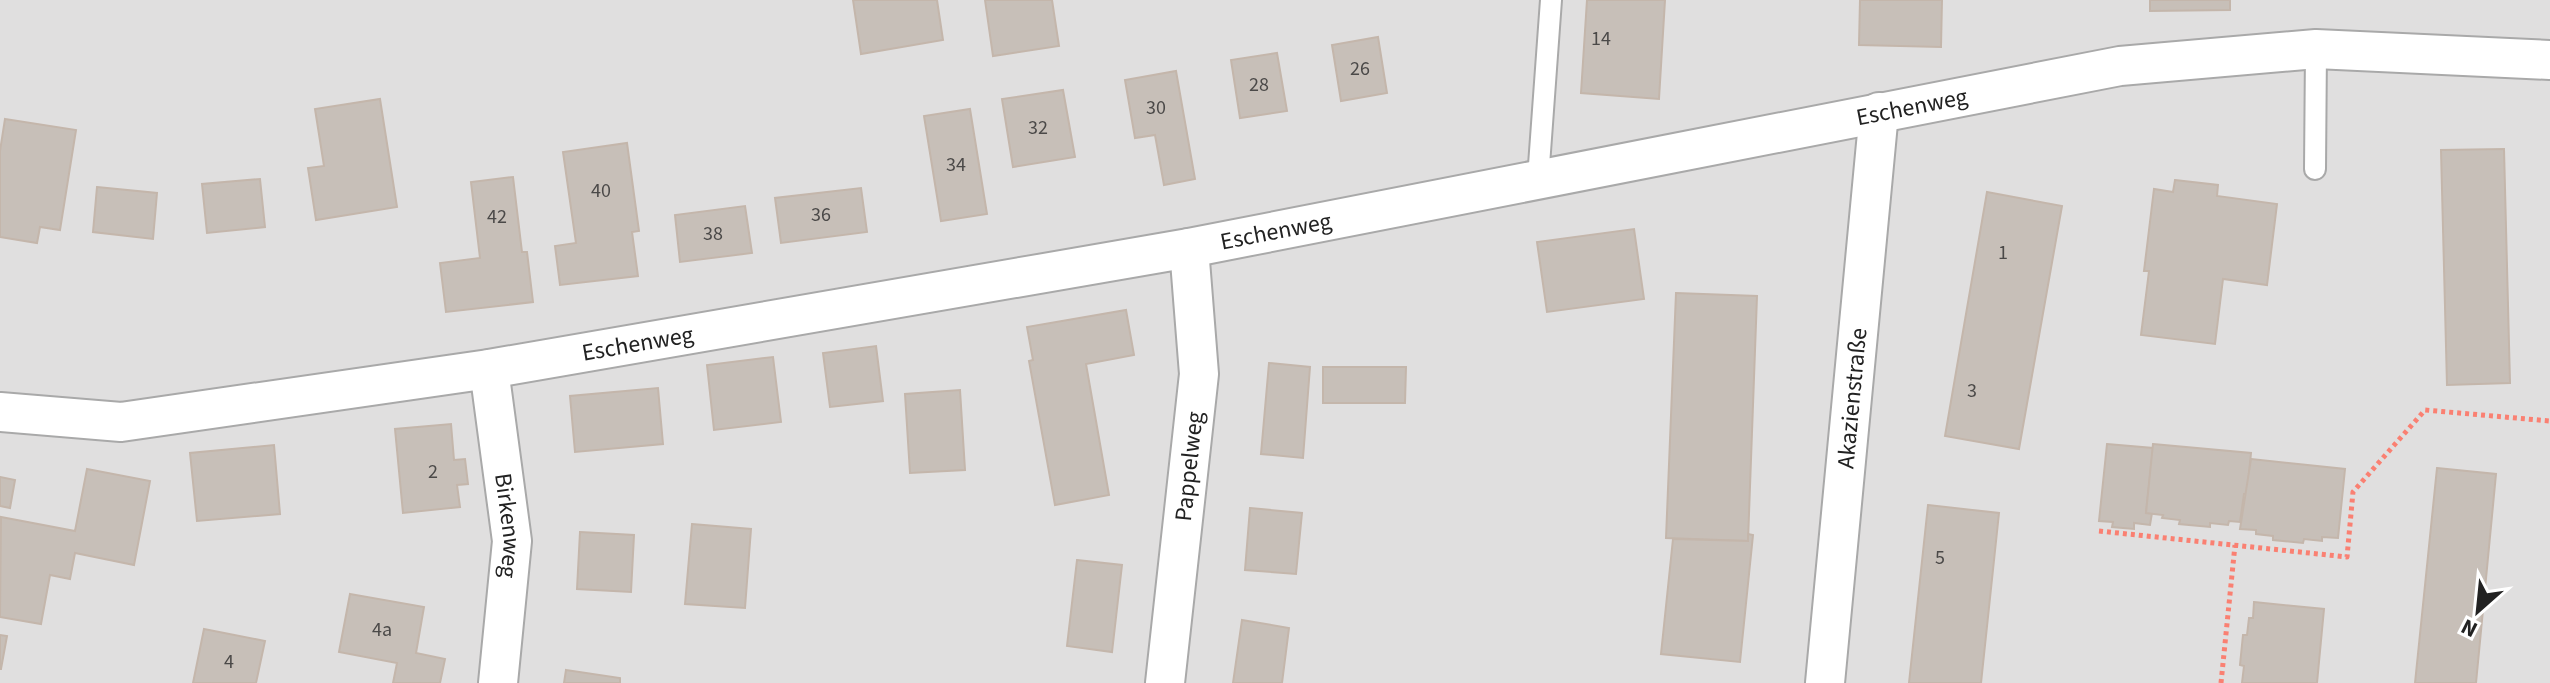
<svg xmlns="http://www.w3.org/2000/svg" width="2550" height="683" font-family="'Source Sans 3',sans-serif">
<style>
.residential{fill:#e0dfdf}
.building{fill:#c7bfb8;stroke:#c4b6ab;stroke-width:2}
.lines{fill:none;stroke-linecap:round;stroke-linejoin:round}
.service-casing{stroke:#a9a9a9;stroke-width:24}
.minor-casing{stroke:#a9a9a9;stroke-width:42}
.path{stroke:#fa8072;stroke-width:5;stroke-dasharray:4 4;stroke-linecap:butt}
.service{stroke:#fff;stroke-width:20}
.minor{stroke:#fff;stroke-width:38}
.labels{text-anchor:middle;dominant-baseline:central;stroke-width:6;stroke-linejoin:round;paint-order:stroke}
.number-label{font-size:20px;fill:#4b4948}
.street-label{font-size:24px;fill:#222;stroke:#fff}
</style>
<rect width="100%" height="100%" fill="#f2efe9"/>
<rect class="residential" x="0" y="0" width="2550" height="683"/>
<g class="building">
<path d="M 853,0 L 937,0 L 943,40 L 861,54 Z"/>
<path d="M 985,0 L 1052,0 L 1059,46 L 993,56 Z"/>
<path d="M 1587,0 L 1665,0 L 1659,99 L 1581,93 Z"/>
<path d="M 1860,0 L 1942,0 L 1941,47 L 1859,45 Z"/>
<path d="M 2150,0 L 2230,0 L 2230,10 L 2150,11 Z"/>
<path d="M 1378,37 L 1387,93 L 1341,101 L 1332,45 Z"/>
<path d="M 1277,53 L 1287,111 L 1240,118 L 1231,60 Z"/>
<path d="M 1176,71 L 1195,179 L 1164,185 L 1155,135 L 1135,138 L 1125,80 Z"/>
<path d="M 1063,90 L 1075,157 L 1013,167 L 1002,99 Z"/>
<path d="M 380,99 L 397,207 L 316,220 L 308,168 L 324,166 L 315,109 Z"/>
<path d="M 970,109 L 987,214 L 941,221 L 924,116 Z"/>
<path d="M 5,119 L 76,130 L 60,230 L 40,227 L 37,243 L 0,237 L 0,151 Z"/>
<path d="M 627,143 L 639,231 L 632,232 L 638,276 L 560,285 L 555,246 L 576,243 L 563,152 Z"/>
<path d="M 2504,149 L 2510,383 L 2447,385 L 2441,150 Z"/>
<path d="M 513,177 L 522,252 L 527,252 L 533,302 L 446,312 L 440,263 L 480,258 L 471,182 Z"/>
<path d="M 260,179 L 265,227 L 207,233 L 202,184 Z"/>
<path d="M 2175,180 L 2218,185 L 2217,196 L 2277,204 L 2267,285 L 2223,279 L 2215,344 L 2141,335 L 2149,271 L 2144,271 L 2154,189 L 2173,192 Z"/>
<path d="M 97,187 L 157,193 L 153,239 L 93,232 Z"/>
<path d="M 861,188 L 867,232 L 781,243 L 775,198 Z"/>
<path d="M 1987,192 L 2062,206 L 2019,449 L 1945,436 Z"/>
<path d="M 745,206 L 752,253 L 680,262 L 675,215 Z"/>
<path d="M 1634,229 L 1644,299 L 1547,312 L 1537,242 Z"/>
<path d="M 1676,293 L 1757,296 L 1748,541 L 1666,538 Z"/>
<path d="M 1126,310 L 1134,355 L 1086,364 L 1109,495 L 1055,505 L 1029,361 L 1033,360 L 1027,327 Z"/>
<path d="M 876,346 L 883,401 L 830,407 L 823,353 Z"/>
<path d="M 773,357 L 781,422 L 714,430 L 707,365 Z"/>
<path d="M 1269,363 L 1310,367 L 1303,458 L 1261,454 Z"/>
<path d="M 1323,367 L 1406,367 L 1405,403 L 1323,403 Z"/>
<path d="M 658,388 L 663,444 L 575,452 L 570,396 Z"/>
<path d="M 960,390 L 965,470 L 910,473 L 905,394 Z"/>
<path d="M 451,424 L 454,460 L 465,459 L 468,484 L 457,485 L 460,507 L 403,513 L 395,429 Z"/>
<path d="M 2107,444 L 2153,448 L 2146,513 L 2152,513 L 2150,525 L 2134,523 L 2134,529 L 2112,527 L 2113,522 L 2099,521 Z"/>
<path d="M 2153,444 L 2251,453 L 2247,494 L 2244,494 L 2240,522 L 2229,521 L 2228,525 L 2210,523 L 2210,527 L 2179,524 L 2180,520 L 2162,518 L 2163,515 L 2146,513 Z"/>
<path d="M 274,445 L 280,514 L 197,521 L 190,453 Z"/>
<path d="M 2251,459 L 2345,469 L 2338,538 L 2322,537 L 2322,541 L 2304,539 L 2303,543 L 2273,540 L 2273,536 L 2256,534 L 2256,530 L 2240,529 Z"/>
<path d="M 2437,468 L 2496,474 L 2476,683 L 2415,683 Z"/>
<path d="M 87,469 L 150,481 L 134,565 L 75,553 L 70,579 L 50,575 L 41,624 L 0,617 L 1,517 L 75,531 Z"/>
<path d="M 0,477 L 15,480 L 10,508 L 0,506 Z"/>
<path d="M 1928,505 L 1999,513 L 1981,683 L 1909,683 Z"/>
<path d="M 1250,508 L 1302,513 L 1296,574 L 1245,570 Z"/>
<path d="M 692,524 L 751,529 L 745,608 L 685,604 Z"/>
<path d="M 580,532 L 634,535 L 631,592 L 577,589 Z"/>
<path d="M 1748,534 L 1753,535 L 1740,662 L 1661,654 L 1673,539 L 1748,541 Z"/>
<path d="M 1077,560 L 1122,565 L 1112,652 L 1067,646 Z"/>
<path d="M 350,594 L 424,607 L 416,653 L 445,659 L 440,683 L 393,683 L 397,663 L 339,652 Z"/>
<path d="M 2254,602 L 2324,609 L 2317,683 L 2242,683 L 2244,666 L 2240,665 L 2243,635 L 2247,635 L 2249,618 L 2253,618 Z"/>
<path d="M 1242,620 L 1289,628 L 1282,683 L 1233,683 Z"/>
<path d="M 204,629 L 265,641 L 256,683 L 193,683 Z"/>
<path d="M 0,635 L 7,636 L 1,669 L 0,669 Z"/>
<path d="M 566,670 L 620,678 L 620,683 L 564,683 Z"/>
</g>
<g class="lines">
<defs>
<g id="service">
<path d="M 2315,169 L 2316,49"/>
<path d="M 1538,179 L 1551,0"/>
</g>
<g id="minor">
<path id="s1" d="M 489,369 L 512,541 L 498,683"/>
<path id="s2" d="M 0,412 L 121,422 L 489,369 L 1189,248 L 2120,66 L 2316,49 L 2550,60"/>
<path id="s3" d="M 1165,683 L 1199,374 L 1189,248"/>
<path id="s4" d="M 1825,683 L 1879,112"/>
</g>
</defs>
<use href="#service" class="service-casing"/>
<use href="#minor" class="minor-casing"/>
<g class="path">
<path d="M 2099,531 L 2347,557 L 2353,492 L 2425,410 L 2550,421"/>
<path d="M 2221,683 L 2235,545"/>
</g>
<use href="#service" class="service"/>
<use href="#minor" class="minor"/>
</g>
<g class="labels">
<g class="number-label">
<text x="1601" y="39">14</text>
<text x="1360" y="69">26</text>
<text x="1259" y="85">28</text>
<text x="1156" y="108">30</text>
<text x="1038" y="128">32</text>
<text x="956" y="165">34</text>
<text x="601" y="191">40</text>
<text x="821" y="215">36</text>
<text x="497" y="217">42</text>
<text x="713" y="234">38</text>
<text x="2003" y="253">1</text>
<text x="1972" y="391">3</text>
<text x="433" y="472">2</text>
<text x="1940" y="558">5</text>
<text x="382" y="630">4a</text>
<text x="229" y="662">4</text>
</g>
<g class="street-label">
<text stroke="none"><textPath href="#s2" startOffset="1940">Eschenweg</textPath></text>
<text stroke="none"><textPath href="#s2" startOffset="1292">Eschenweg</textPath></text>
<text stroke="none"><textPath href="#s2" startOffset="644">Eschenweg</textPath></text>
<text stroke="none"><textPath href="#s4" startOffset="286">Akazienstraße</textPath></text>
<text stroke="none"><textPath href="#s3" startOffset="218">Pappelweg</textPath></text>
<text stroke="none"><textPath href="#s1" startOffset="158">Birkenweg</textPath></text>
</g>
</g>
<g transform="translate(2478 611) rotate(207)" stroke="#ffffff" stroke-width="6" paint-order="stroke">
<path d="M0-6L14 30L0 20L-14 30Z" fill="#222222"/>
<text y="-12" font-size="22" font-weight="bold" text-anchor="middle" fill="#222222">N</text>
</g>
</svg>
